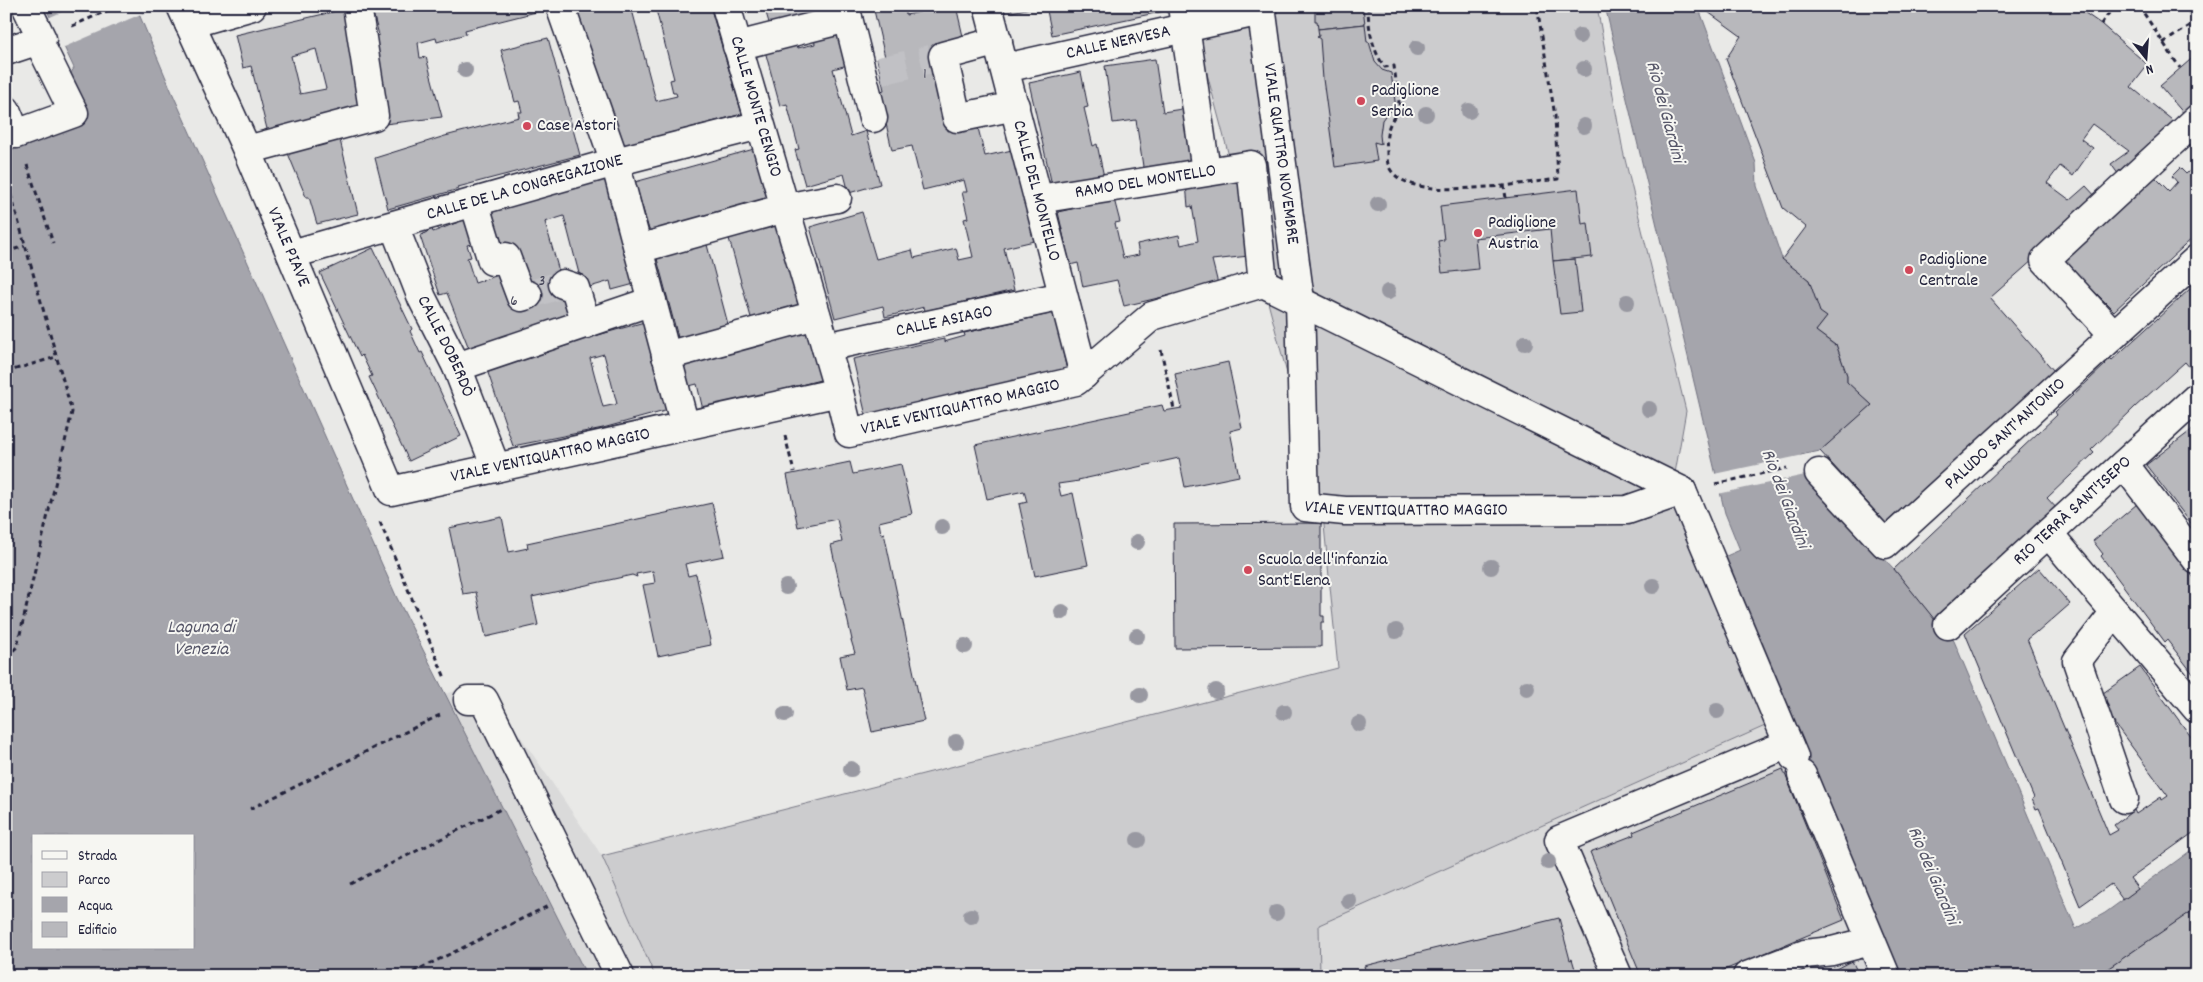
<svg xmlns="http://www.w3.org/2000/svg" width="2203" height="982" font-family="Dekko,sans-serif">
<style>
.built{fill:#dadada}
.green{fill:#ccccce;stroke:#777784}
.water{fill:#a5a5ac;stroke:#71717f;fill-rule:evenodd}
.pier{fill:#e9e9e7}
.building{fill:#b8b8bc;stroke:#22223b;fill-rule:evenodd}
.lines{fill:none;stroke-linecap:round;stroke-linejoin:round}
.minor-tunnel{stroke:#c1c1c5;stroke-width:28;stroke-dasharray:28 14;stroke-linecap:butt}
.minor-casing{stroke:#22223b;stroke-width:31}
.path{stroke:#22223b;stroke-width:3;stroke-dasharray:5 4;stroke-linecap:butt}
.minor{stroke:#f6f6f2;stroke-width:28}
.tree{fill:#9898a1}
.poi-dot{fill:#d1495b;stroke:#f6f6f2;stroke-width:2}
.labels{text-anchor:middle;dominant-baseline:central;stroke-width:4;stroke-linejoin:round;paint-order:stroke}
.number-label{font-size:15px;fill:#48485b}
.street-label{font-size:18px;fill:#22223b;stroke:#f6f6f2}
.poi-label{font-size:18px;fill:#22223b;stroke:#f6f6f2;text-anchor:start}
.water-label{font-size:19px;font-style:italic;fill:#565668;stroke:#f6f6f2}
</style>
<rect width="100%" height="100%" fill="#e9e9e7"/>
<filter id="ink" filterUnits="userSpaceOnUse"><feTurbulence type="fractalNoise" baseFrequency=".02" numOctaves="2"/><feDisplacementMap in="SourceGraphic" scale="10" xChannelSelector="R" yChannelSelector="G"/><feConvolveMatrix kernelMatrix="1 2 1 2 8 2 1 2 1" color-interpolation-filters="sRGB"/></filter>
<g filter="url(#ink)">
<g class="built">
<path d="M 484,683 L 602,856 L 655,976 L 587,976 L 445,694 Z"/>
<path d="M 1792,719 L 1900,976 L 1320,976 L 1319,925 L 1765,726 Z"/>
</g>
<path class="green" d="M 1189,6 L 1597,6 L 1623,151 L 1686,411 L 1671,496 L 1765,726 L 1319,925 L 1320,976 L 655,976 L 602,856 L 1338,668 L 1322,505 Z"/>
<g class="water">
<path d="M 45,6 L 143,6 L 146,12 L 139,14 L 171,90 L 397,598 L 587,976 L 6,976 L 6,136 L 84,106 L 71,73 L 74,68 ZM 34,836 L 194,836 L 194,948 L 34,948 Z"/>
<path d="M 1605,6 L 1698,6 L 1756,163 L 1757,186 L 1782,259 L 1809,280 L 1827,317 L 1816,331 L 1834,345 L 1836,344 L 1847,375 L 1847,382 L 1872,405 L 1820,451 L 1801,455 L 1805,475 L 1894,569 L 1954,641 L 2076,929 L 2105,913 L 2197,846 L 2197,908 L 2097,976 L 1900,976 L 1724,557 L 1740,550 L 1725,513 Z"/>
</g>
<g class="pier">
<path d="M 75,6 L 146,6 L 148,11 L 62,48 L 48,18 Z"/>
<path d="M 1813,453 L 1812,456 L 1804,457 L 1807,470 L 1805,475 L 1718,494 L 1714,474 Z"/>
</g>
<g class="building">
<path d="M 371,6 L 539,6 L 540,11 L 465,30 L 466,34 L 437,42 L 436,38 L 418,43 L 420,58 L 426,57 L 442,117 L 385,124 L 371,37 L 379,35 Z"/>
<path d="M 573,6 L 631,6 L 656,101 L 677,96 L 676,93 L 673,93 L 670,80 L 674,79 L 655,6 L 710,6 L 742,114 L 621,146 L 607,96 L 601,98 Z"/>
<path d="M 764,6 L 827,6 L 828,11 L 770,26 Z"/>
<path d="M 873,6 L 904,6 L 906,15 L 920,12 L 919,6 L 956,6 L 965,45 L 930,54 L 948,131 L 977,124 L 985,156 L 1012,150 L 1034,241 L 1004,248 L 1014,290 L 925,311 L 924,307 L 885,317 L 883,306 L 835,318 L 810,227 L 862,212 L 876,259 L 912,250 L 914,258 L 956,248 L 959,260 L 973,257 L 964,219 L 968,218 L 962,192 L 967,192 L 964,180 L 923,190 L 912,146 L 892,150 L 885,119 L 875,93 L 884,90 L 877,59 L 885,57 Z"/>
<path d="M 1011,6 L 1040,6 L 1012,12 Z"/>
<path d="M 1046,6 L 1174,6 L 1174,9 L 1052,35 Z"/>
<path d="M 1315,6 L 1365,6 L 1363,8 L 1365,24 L 1318,29 L 1317,21 L 1315,21 Z"/>
<path d="M 1706,6 L 2075,6 L 2101,24 L 2148,65 L 2131,87 L 2177,124 L 2121,178 L 2111,164 L 2129,151 L 2092,124 L 2081,139 L 2093,148 L 2073,176 L 2060,166 L 2047,183 L 2070,200 L 2086,186 L 2098,199 L 2086,213 L 1990,298 L 2054,371 L 1886,523 L 1820,451 L 1872,405 L 1847,382 L 1847,375 L 1836,344 L 1835,345 L 1816,331 L 1827,317 L 1820,312 L 1809,280 L 1782,259 L 1806,227 L 1783,208 L 1726,59 L 1741,36 L 1708,12 Z"/>
<path d="M 2182,6 L 2197,6 L 2197,23 L 2196,22 Z"/>
<path d="M 349,8 L 362,108 L 268,133 L 251,66 L 243,68 L 235,35 ZM 316,49 L 326,89 L 300,94 L 291,56 Z"/>
<path d="M 1365,24 L 1367,42 L 1369,42 L 1375,62 L 1382,70 L 1391,73 L 1396,108 L 1387,113 L 1382,120 L 1380,135 L 1381,144 L 1374,142 L 1377,161 L 1335,167 L 1323,79 L 1320,39 L 1317,37 L 1319,36 L 1318,29 Z"/>
<path d="M 842,31 L 851,64 L 833,69 L 851,136 L 866,131 L 880,184 L 849,193 L 844,174 L 805,185 L 795,150 L 799,149 L 787,104 L 780,106 L 765,51 L 796,43 L 798,48 L 815,44 L 814,38 Z"/>
<path d="M 548,38 L 580,155 L 458,187 L 459,189 L 388,209 L 375,158 L 445,136 L 519,117 L 518,112 L 522,112 L 519,101 L 515,102 L 501,50 Z"/>
<path d="M 2197,54 L 2197,106 L 2186,116 L 2160,86 Z"/>
<path d="M 1155,59 L 1163,112 L 1188,108 L 1197,165 L 1144,173 L 1136,120 L 1113,123 L 1105,66 Z"/>
<path d="M 1081,72 L 1088,107 L 1084,108 L 1093,146 L 1097,144 L 1104,177 L 1052,185 L 1029,83 Z"/>
<path d="M 339,136 L 358,214 L 317,224 L 309,197 L 306,197 L 287,151 Z"/>
<path d="M 754,149 L 768,200 L 650,233 L 635,182 Z"/>
<path d="M 2197,164 L 2197,234 L 2114,311 L 2058,255 L 2151,173 L 2169,191 L 2177,182 L 2172,176 L 2180,168 L 2186,174 Z"/>
<path d="M 1244,176 L 1249,256 L 1212,260 L 1218,284 L 1124,306 L 1117,280 L 1083,287 L 1078,263 L 1070,265 L 1058,212 L 1114,199 L 1120,222 L 1115,223 L 1123,258 L 1139,255 L 1137,244 L 1179,235 L 1181,245 L 1198,241 L 1192,206 L 1188,207 L 1186,183 Z"/>
<path d="M 610,177 L 638,283 L 612,290 L 610,281 L 583,289 L 564,216 L 545,222 L 572,317 L 470,351 L 447,293 L 440,295 L 420,236 L 432,229 L 433,232 L 471,217 L 479,242 L 467,245 L 471,257 L 467,258 L 475,283 L 504,273 L 489,211 Z"/>
<path d="M 1578,189 L 1582,224 L 1588,223 L 1592,257 L 1553,261 L 1550,229 L 1475,238 L 1478,269 L 1442,273 L 1438,241 L 1444,240 L 1440,206 Z"/>
<path d="M 778,221 L 802,306 L 752,321 L 728,235 Z"/>
<path d="M 706,241 L 729,328 L 679,341 L 656,255 Z"/>
<path d="M 373,248 L 412,329 L 410,331 L 420,353 L 422,352 L 461,436 L 409,461 L 369,377 L 372,376 L 362,355 L 360,357 L 320,273 Z"/>
<path d="M 1575,259 L 1581,312 L 1560,314 L 1553,261 Z"/>
<path d="M 2191,288 L 2197,295 L 2197,376 L 2185,362 L 2135,407 L 2091,450 L 2094,453 L 2047,498 L 2059,511 L 1935,620 L 1894,569 L 2057,415 L 2055,412 L 2106,364 L 2105,363 L 2110,358 L 2112,360 Z"/>
<path d="M 1054,313 L 1067,370 L 978,391 L 977,388 L 956,393 L 957,396 L 866,416 L 853,359 L 944,339 L 944,342 L 965,336 L 964,333 Z"/>
<path d="M 648,321 L 672,409 L 603,428 L 513,446 L 487,370 L 573,342 ZM 604,354 L 617,404 L 603,407 L 590,358 Z"/>
<path d="M 811,329 L 824,379 L 703,410 L 697,384 L 689,386 L 682,361 Z"/>
<path d="M 1228,362 L 1242,428 L 1230,431 L 1239,476 L 1185,487 L 1179,458 L 1078,480 L 1079,481 L 1058,484 L 1061,496 L 1073,493 L 1088,565 L 1035,576 L 1019,504 L 1027,502 L 1024,491 L 987,499 L 975,445 L 1162,405 L 1164,411 L 1182,408 L 1175,374 Z"/>
<path d="M 2197,426 L 2197,531 L 2146,465 Z"/>
<path d="M 850,462 L 853,474 L 901,464 L 912,514 L 879,522 L 881,534 L 884,533 L 924,721 L 872,732 L 862,687 L 847,690 L 840,656 L 855,653 L 851,640 L 852,640 L 831,545 L 842,542 L 837,519 L 798,527 L 787,475 Z"/>
<path d="M 712,503 L 724,556 L 685,564 L 688,576 L 696,574 L 711,645 L 658,656 L 643,585 L 655,583 L 653,571 L 636,574 L 637,577 L 632,575 L 532,597 L 538,625 L 486,637 L 476,592 L 463,594 L 449,528 L 502,517 L 509,552 L 528,548 L 527,543 Z"/>
<path d="M 2137,504 L 2197,582 L 2197,679 L 2167,640 L 2165,642 L 2101,556 L 2103,554 L 2093,541 Z"/>
<path d="M 1321,523 L 1321,616 L 1324,616 L 1324,622 L 1321,622 L 1321,647 L 1175,648 L 1174,524 Z"/>
<path d="M 2039,568 L 2070,604 L 2037,633 L 2036,632 L 2027,639 L 2109,835 L 2118,830 L 2114,825 L 2134,810 L 2136,814 L 2161,797 L 2162,800 L 2168,796 L 2096,698 L 2140,667 L 2197,745 L 2197,830 L 2130,878 L 2138,889 L 2123,900 L 2111,884 L 2080,906 L 2039,808 L 2036,809 L 2032,799 L 2034,798 L 1965,633 Z"/>
<path d="M 1783,769 L 1844,920 L 1710,976 L 1641,976 L 1590,852 L 1634,835 L 1633,832 Z"/>
<path d="M 2195,909 L 2197,976 L 2097,976 Z"/>
<path d="M 1559,918 L 1570,960 L 1572,959 L 1575,969 L 1572,970 L 1574,976 L 1367,976 L 1364,966 Z"/>
<path d="M 1852,961 L 1858,973 L 1853,976 L 1838,976 L 1835,970 Z"/>
</g>
<g class="lines">
<g class="minor-tunnel">
<path d="M 880,71 L 931,59"/>
<path d="M 528,295 L 563,284"/>
</g>
<defs>
<g id="minor">
<path id="s1" d="M 181,6 L 247,150 L 391,491 L 839,392 L 849,433 L 1076,381 L 1152,316 L 1263,283 L 1682,491 L 1794,757"/>
<path d="M 560,6 L 615,162 L 685,426"/>
<path id="s2" d="M 726,6 L 839,392"/>
<path d="M 845,6 L 873,118"/>
<path id="s3" d="M 988,6 L 1084,375"/>
<path d="M 1182,6 L 1206,171"/>
<path id="s4" d="M 1261,6 L 1300,300 L 1305,507 L 1345,511 L 1627,510 L 1682,491"/>
<path d="M 189,24 L 252,6"/>
<path d="M 998,41 L 943,56 L 957,118 L 1015,106"/>
<path d="M 737,46 L 848,18"/>
<path d="M 6,51 L 42,39 L 26,6"/>
<path id="s5" d="M 1005,68 L 1261,11"/>
<path d="M 6,110 L 16,134 L 74,113 L 38,40"/>
<path d="M 247,150 L 374,116 L 357,6"/>
<path id="s6" d="M 1039,199 L 1251,165 L 1263,283"/>
<path d="M 474,202 L 492,261 L 506,257 L 521,297 L 528,295"/>
<path id="s7" d="M 394,226 L 422,298 L 457,367 L 496,468"/>
<path d="M 638,249 L 785,208 L 837,198"/>
<path id="s8" d="M 292,254 L 615,162 L 760,125"/>
<path d="M 563,284 L 575,288 L 586,324"/>
<path d="M 2114,335 L 2045,260 L 2197,119"/>
<path id="s9" d="M 826,347 L 1063,296"/>
<path d="M 666,356 L 816,315"/>
<path d="M 457,367 L 652,301"/>
<path d="M 2124,464 L 2197,560"/>
<path id="s10" d="M 1819,473 L 1885,544 L 2197,259"/>
<path d="M 2049,534 L 2197,709"/>
<path d="M 2115,612 L 2077,661 L 2124,799"/>
<path id="s11" d="M 1948,625 L 2197,397"/>
<path d="M 468,700 L 484,700 L 620,976"/>
<path d="M 1802,775 L 1886,976"/>
<path d="M 1618,976 L 1559,840 L 1788,744"/>
<path d="M 1747,976 L 1805,954 L 1832,951 L 1871,941"/>
</g>
</defs>
<use href="#minor" class="minor-casing"/>
<g class="path">
<path d="M 1368,6 C 1368,26 1372,51 1385,67 L 1394,66 L 1400,110 C 1388,122 1385,135 1387,152 C 1387,156 1387,163 1389,167 C 1404,198 1475,187 1504,186"/>
<path d="M 2139,6 L 2180,68"/>
<path d="M 2101,24 L 2114,6"/>
<path d="M 72,26 L 118,6"/>
<path d="M 2163,43 L 2196,22"/>
<path d="M 1393,93 L 1398,92"/>
<path d="M 27,165 L 53,243"/>
<path d="M 6,177 L 72,412 L 17,647 L 6,657"/>
<path d="M 1506,198 L 1504,186 L 1558,179 L 1555,116 L 1537,6"/>
<path d="M 6,252 L 25,246"/>
<path d="M 1161,350 L 1174,409"/>
<path d="M 6,372 L 56,357"/>
<path d="M 785,436 L 794,472"/>
<path d="M 1715,484 L 1787,468"/>
<path d="M 380,522 L 445,678"/>
<path d="M 250,809 L 440,715"/>
<path d="M 350,884 L 501,809"/>
<path d="M 405,976 L 548,906"/>
</g>
<use href="#minor" class="minor"/>
</g>
<g class="tree">
<circle cx="1580" cy="36" r="8"/>
<circle cx="1417" cy="48" r="8"/>
<circle cx="1584" cy="69" r="8"/>
<circle cx="465" cy="70" r="8"/>
<circle cx="1469" cy="111" r="8"/>
<circle cx="1426" cy="114" r="8"/>
<circle cx="1584" cy="126" r="8"/>
<circle cx="1378" cy="204" r="8"/>
<circle cx="1388" cy="292" r="8"/>
<circle cx="1627" cy="302" r="8"/>
<circle cx="1525" cy="343" r="8"/>
<circle cx="1649" cy="409" r="8"/>
<circle cx="942" cy="527" r="8"/>
<circle cx="1137" cy="542" r="8"/>
<circle cx="1491" cy="567" r="8"/>
<circle cx="1653" cy="586" r="8"/>
<circle cx="786" cy="587" r="8"/>
<circle cx="1062" cy="612" r="8"/>
<circle cx="1396" cy="631" r="8"/>
<circle cx="1137" cy="636" r="8"/>
<circle cx="965" cy="646" r="8"/>
<circle cx="1527" cy="688" r="8"/>
<circle cx="1216" cy="691" r="8"/>
<circle cx="1140" cy="695" r="8"/>
<circle cx="1717" cy="711" r="8"/>
<circle cx="1284" cy="712" r="8"/>
<circle cx="785" cy="714" r="8"/>
<circle cx="1359" cy="724" r="8"/>
<circle cx="956" cy="742" r="8"/>
<circle cx="851" cy="769" r="8"/>
<circle cx="1138" cy="840" r="8"/>
<circle cx="1548" cy="862" r="8"/>
<circle cx="1349" cy="901" r="8"/>
<circle cx="1276" cy="913" r="8"/>
<circle cx="971" cy="916" r="8"/>
</g>
</g>
<g class="poi-dot">
<circle cx="1361" cy="101" r="5"/>
<circle cx="527" cy="126" r="5"/>
<circle cx="1478" cy="233" r="5"/>
<circle cx="1909" cy="270" r="5"/>
<circle cx="1248" cy="570" r="5"/>
</g>
<g class="labels">
<g class="number-label">
<text x="925" y="75">1</text>
<text x="542" y="282">3</text>
<text x="514" y="302">6</text>
</g>
<g class="street-label">
<text stroke="none"><textPath href="#s5" startOffset="116">CALLE NERVESA</textPath></text>
<text stroke="none"><textPath href="#s2" startOffset="105">CALLE MONTE CENGIO</textPath></text>
<text stroke="none"><textPath href="#s4" startOffset="149">VIALE QUATTRO NOVEMBRE</textPath></text>
<text stroke="none"><textPath href="#s6" startOffset="108">RAMO DEL MONTELLO</textPath></text>
<text stroke="none"><textPath href="#s8" startOffset="242">CALLE DE LA CONGREGAZIONE</textPath></text>
<text stroke="none"><textPath href="#s3" startOffset="191">CALLE DEL MONTELLO</textPath></text>
<text stroke="none"><textPath href="#s1" startOffset="264">VIALE PIAVE</textPath></text>
<text stroke="none"><textPath href="#s9" startOffset="121">CALLE ASIAGO</textPath></text>
<text stroke="none"><textPath href="#s7" startOffset="131">CALLE DOBERDÒ</textPath></text>
<text stroke="none"><textPath href="#s1" startOffset="1144">VIALE VENTIQUATTRO MAGGIO</textPath></text>
<text stroke="none"><textPath href="#s10" startOffset="260">PALUDO SANT'ANTONIO</textPath></text>
<text stroke="none"><textPath href="#s1" startOffset="692">VIALE VENTIQUATTRO MAGGIO</textPath></text>
<text stroke="none"><textPath href="#s4" startOffset="605">VIALE VENTIQUATTRO MAGGIO</textPath></text>
<text stroke="none"><textPath href="#s11" startOffset="169">RIO TERRÀ SANT'ISEPO</textPath></text>
</g>
<g class="poi-label">
<text x="1371" y="91">Padiglione<tspan x="1371" dy="21">Serbia</tspan></text>
<text x="537" y="126">Case Astori</text>
<text x="1488" y="223">Padiglione<tspan x="1488" dy="21">Austria</tspan></text>
<text x="1919" y="260">Padiglione<tspan x="1919" dy="21">Centrale</tspan></text>
<text x="1258" y="560">Scuola dell'infanzia<tspan x="1258" dy="21">Sant'Elena</tspan></text>
</g>
<g class="water-label">
<text transform="translate(1664 112) rotate(75)">Rio dei Giardini</text>
<text transform="translate(1784 499) rotate(69)">Rio dei Giardini</text>
<text x="201" y="628">Laguna di<tspan x="201" dy="22">Venezia</tspan></text>
<text transform="translate(1932 876) rotate(67)">Rio dei Giardini</text>
</g>
</g>
<rect width="2203" height="982" fill="none" stroke="#f6f6f2" stroke-width="25"/>
<rect x="12" y="12" width="2178" height="957" fill="none" stroke="#22223b" stroke-width="2" filter="url(#ink)"/>
<rect x="32" y="834" width="162" height="115" fill="#f6f6f2" stroke="#a1a1a9"/>
<rect x="42" y="851" width="25" height="8" fill="#f6f6f2" stroke="#a1a1a9"/>
<text x="78" y="860" font-size="15" fill="#22223b">Strada</text>
<rect x="42" y="872" width="25" height="15" fill="#ccccce" stroke="#a1a1a9"/>
<text x="78" y="884" font-size="15" fill="#22223b">Parco</text>
<rect x="42" y="897" width="25" height="15" fill="#a5a5ac" stroke="#a1a1a9"/>
<text x="78" y="910" font-size="15" fill="#22223b">Acqua</text>
<rect x="42" y="922" width="25" height="15" fill="#b8b8bc" stroke="#a1a1a9"/>
<text x="78" y="934" font-size="15" fill="#22223b">Edificio</text>
<g transform="translate(2146 58) rotate(163)" stroke="#f6f6f2" stroke-width="4" paint-order="stroke">
<path d="M0-4L9 19L0 12L-9 19Z" fill="#22223b"/>
<text y="-8" font-size="14" font-weight="bold" text-anchor="middle" fill="#22223b">N</text>
</g>
</svg>
